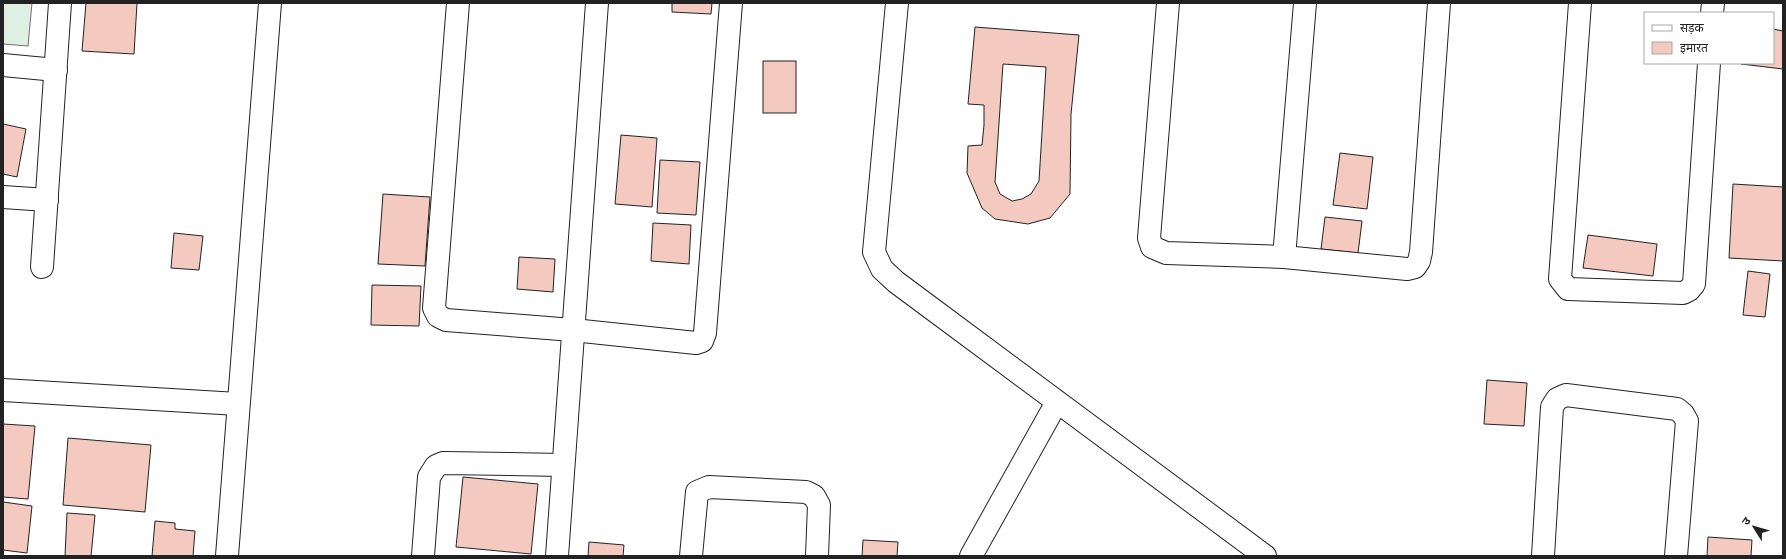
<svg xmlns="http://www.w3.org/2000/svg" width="1786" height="559" font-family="'Noto Sans','Noto Sans Devanagari',sans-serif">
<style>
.green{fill:#e0efe3;stroke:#6f6f6f}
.building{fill:#f3c9c0;stroke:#222;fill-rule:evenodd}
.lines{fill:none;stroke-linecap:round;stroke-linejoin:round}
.minor-casing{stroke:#222;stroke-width:24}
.minor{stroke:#fff;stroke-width:22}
</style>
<rect width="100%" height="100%" fill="#fff"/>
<path class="green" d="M 3,3 L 32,3 L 28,46 L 3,44 Z"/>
<g class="building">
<path d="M 86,3 L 137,3 L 134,54 L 82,51 Z"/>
<path d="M 672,3 L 712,3 L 711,14 L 672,12 Z"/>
<path d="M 975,27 L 1079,35 L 1071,114 L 1070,194 L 1050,218 L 1028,224 L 995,219 L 982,208 L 967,173 L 968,146 L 982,145 L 984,125 L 984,105 L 968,104 ZM 1003,64 L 1046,67 L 1039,181 L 1031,194 L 1022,199 L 1012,201 L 1000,194 L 995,182 Z"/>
<path d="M 1773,29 L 1783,31 L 1783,69 L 1741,64 L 1773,63 Z"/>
<rect x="763" y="61" width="33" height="52"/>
<path d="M 3,124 L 26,129 L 17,177 L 3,174 Z"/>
<path d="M 621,135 L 657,138 L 652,207 L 615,204 Z"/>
<path d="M 1340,153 L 1373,157 L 1367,209 L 1333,205 Z"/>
<path d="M 660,160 L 700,162 L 696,215 L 657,213 Z"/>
<path d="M 1733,184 L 1783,187 L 1783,261 L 1729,258 Z"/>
<path d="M 383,194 L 430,197 L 425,266 L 378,264 Z"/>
<path d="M 1325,217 L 1362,221 L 1358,253 L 1321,249 Z"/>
<path d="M 653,223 L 691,225 L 689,264 L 651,261 Z"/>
<path d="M 174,233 L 203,236 L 199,270 L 171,268 Z"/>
<path d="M 1588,235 L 1657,244 L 1653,276 L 1583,268 Z"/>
<path d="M 519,257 L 555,259 L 553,292 L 517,289 Z"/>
<path d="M 1748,271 L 1770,274 L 1765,317 L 1743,315 Z"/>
<path d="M 372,285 L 421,286 L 419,326 L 371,325 Z"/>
<path d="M 1487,380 L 1527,383 L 1524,426 L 1484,424 Z"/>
<path d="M 3,424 L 35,426 L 28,499 L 3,497 Z"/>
<path d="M 68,438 L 151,445 L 145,512 L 63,505 Z"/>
<path d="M 463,477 L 538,484 L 531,554 L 456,547 Z"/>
<path d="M 3,502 L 32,506 L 27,553 L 3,550 Z"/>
<path d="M 67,513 L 95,515 L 91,556 L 65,556 Z"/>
<path d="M 155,521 L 175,523 L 175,529 L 195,531 L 193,556 L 152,556 Z"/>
<path d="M 1708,537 L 1752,540 L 1751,556 L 1707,556 Z"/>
<path d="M 863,540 L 898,542 L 897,556 L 862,556 Z"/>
<path d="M 589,542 L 624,545 L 623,556 L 588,556 Z"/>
</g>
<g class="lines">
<defs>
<g id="minor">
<path d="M 458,3 L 434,308 L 438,316 L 446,320 L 573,330 L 696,343 L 702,341 L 705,333 L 731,3"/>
<path d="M 897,3 L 874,252 L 882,269 L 896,282 L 1265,556"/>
<path d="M 1168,3 L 1149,238 L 1152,247 L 1166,253 L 1284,257 L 1407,269 L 1415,267 L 1419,261 L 1421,252 L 1439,3"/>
<path d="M 1580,3 L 1560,279 L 1568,289 L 1683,293 L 1689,290 L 1694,284 L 1709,63"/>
<path d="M 1712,13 L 1713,3"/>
<path d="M 3,65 L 56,70"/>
<path d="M 3,197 L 47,200"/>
<path d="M 1284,257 L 1305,3"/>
<path d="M 42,267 L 60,3"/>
<path d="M 3,390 L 238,404"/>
<path d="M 227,556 L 270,3"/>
<path d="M 423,556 L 429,477 L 436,466 L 443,463 L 563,465"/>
<path d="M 557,556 L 597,3"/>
<path d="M 691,556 L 697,492 L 709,487 L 806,492 L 814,496 L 819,505 L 817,556"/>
<path d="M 971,556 L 1057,402"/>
<path d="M 1543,556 L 1552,407 L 1557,399 L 1566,395 L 1677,409 L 1683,414 L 1687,421 L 1676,556"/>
</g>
</defs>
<use href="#minor" class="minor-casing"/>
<use href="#minor" class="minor"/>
</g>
<rect width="1786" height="559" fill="none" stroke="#222222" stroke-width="8"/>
<rect x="1644" y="12" width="130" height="52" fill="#ffffff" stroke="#a7a7a7"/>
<rect x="1652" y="25" width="20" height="6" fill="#ffffff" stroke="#a7a7a7"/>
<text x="1680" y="32" font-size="12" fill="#222222">सड़क</text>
<rect x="1652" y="42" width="20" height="12" fill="#f3c9c0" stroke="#a7a7a7"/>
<text x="1680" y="52" font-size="12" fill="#222222">इमारत</text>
<g transform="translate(1754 527) rotate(307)" stroke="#ffffff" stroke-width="3" paint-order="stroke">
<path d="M0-3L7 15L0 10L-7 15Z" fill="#222222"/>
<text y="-6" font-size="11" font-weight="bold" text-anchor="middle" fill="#222222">उ</text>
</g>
</svg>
